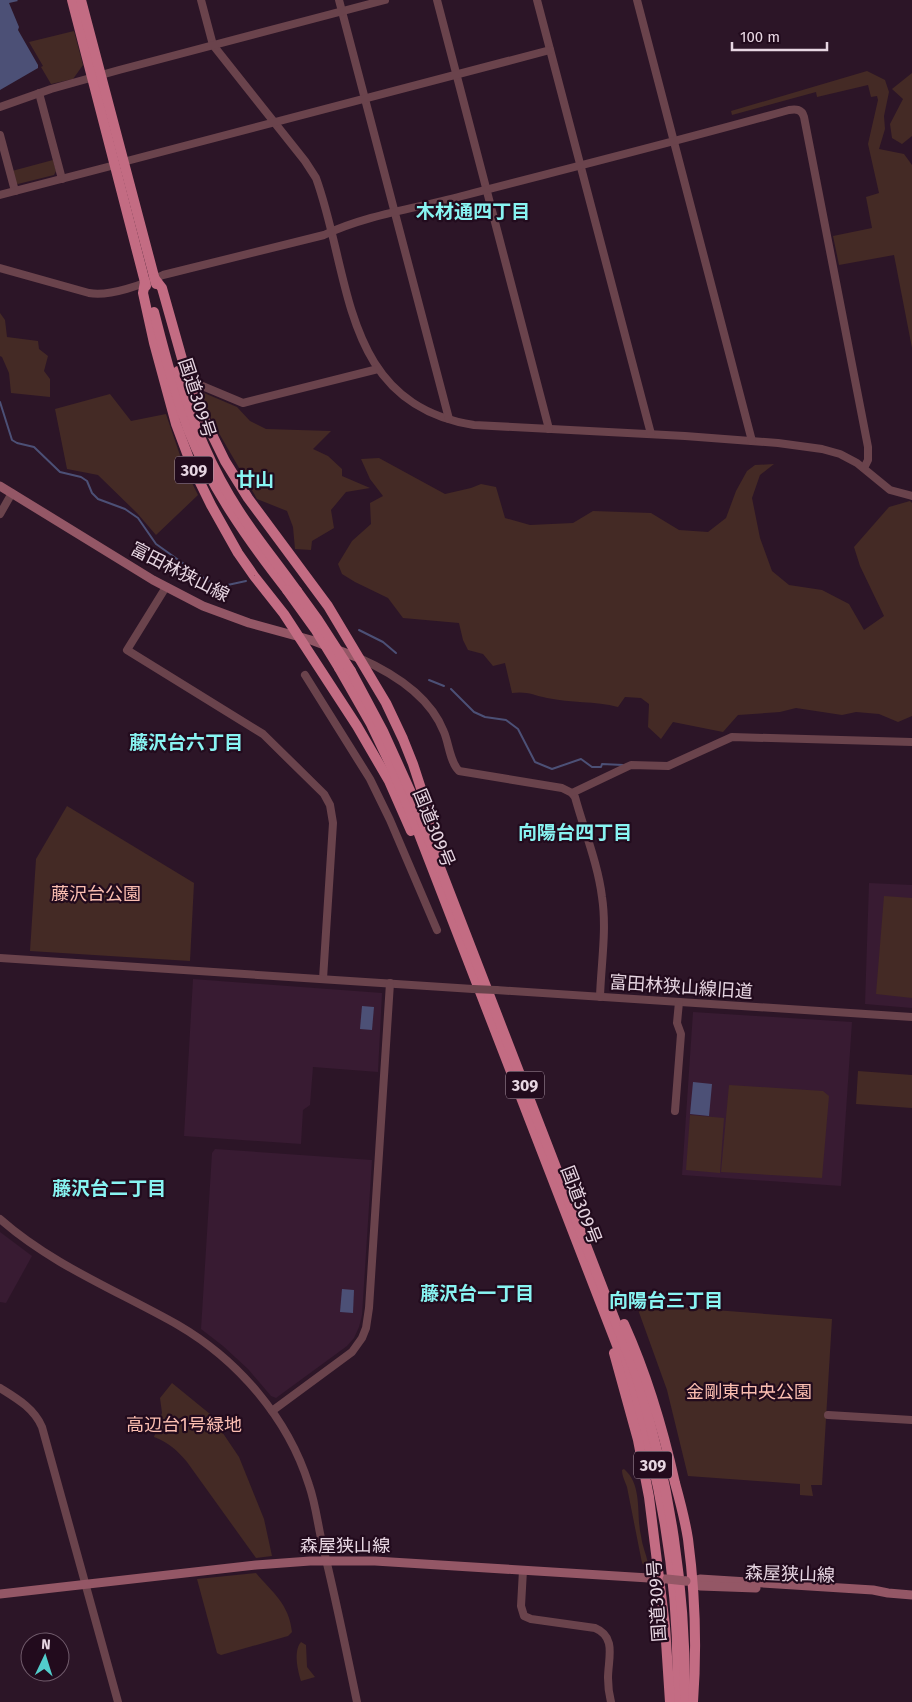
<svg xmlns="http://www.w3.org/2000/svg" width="912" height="1702" font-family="'Fira Sans','Noto Sans JP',sans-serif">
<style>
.built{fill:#381b32}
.green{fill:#442a25}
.water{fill:#4c5076}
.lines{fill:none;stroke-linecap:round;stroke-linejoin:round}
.stream{stroke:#4c5076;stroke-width:2}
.tertiary{stroke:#6a434c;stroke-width:8}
.secondary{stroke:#945766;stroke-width:9}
.trunk{stroke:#c36c83;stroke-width:10}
.tertiary-bridge{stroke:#6a434c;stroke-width:8}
.secondary-bridge{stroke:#945766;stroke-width:9}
.trunk-bridge{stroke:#c36c83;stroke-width:10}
.labels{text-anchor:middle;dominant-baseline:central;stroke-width:4.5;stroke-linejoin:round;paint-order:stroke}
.shield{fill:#220b1d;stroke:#ac99a7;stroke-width:1}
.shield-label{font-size:16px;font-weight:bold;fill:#e7d6e2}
.street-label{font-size:18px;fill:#e7d6e2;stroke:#220b1d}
.park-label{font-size:18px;fill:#fbbeb1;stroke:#220b1d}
.neighbourhood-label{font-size:19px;font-weight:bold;fill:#88f4f2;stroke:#220b1d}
</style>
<rect width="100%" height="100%" fill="#2c1527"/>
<g class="built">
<path d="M 869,883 L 912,885 L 912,1008 L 865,1004 Z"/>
<path d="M 193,979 L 382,993 L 378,1072 L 313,1067 L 310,1105 L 303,1110 L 301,1144 L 184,1136 Z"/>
<path d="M 693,1012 L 852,1022 L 841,1186 L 682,1175 Z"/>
<path d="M 215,1149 L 372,1160 L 362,1315 L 359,1327 L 354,1338 L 347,1346 L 276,1398 L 271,1396 L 248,1369 L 223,1346 L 201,1329 L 212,1153 Z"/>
<path d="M 0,1232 L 32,1256 L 6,1303 L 0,1302 Z"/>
</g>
<g class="green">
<path d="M 74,31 L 83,65 L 73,79 L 51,84 L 41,67 L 43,66 L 29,42 Z"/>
<path d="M 867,71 L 885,80 L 889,92 L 884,116 L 885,129 L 879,149 L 904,154 L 912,165 L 912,348 L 894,255 L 839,265 L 833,236 L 872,228 L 866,197 L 879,193 L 868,144 L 878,100 L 877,96 L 871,97 L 868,85 L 817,97 L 816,92 L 732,115 L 731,111 Z"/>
<path d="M 912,73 L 912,136 L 902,144 L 892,138 L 890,124 L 903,99 L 892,89 Z"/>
<path d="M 53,160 L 56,171 L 54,175 L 18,184 L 15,183 L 12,171 Z"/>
<path d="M 0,313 L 5,320 L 7,337 L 38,341 L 39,349 L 48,356 L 44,371 L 50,379 L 50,397 L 11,393 L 9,373 L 2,357 L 0,356 Z"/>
<path d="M 197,390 L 237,407 L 250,421 L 266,429 L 331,431 L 313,449 L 328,456 L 342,469 L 342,476 L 370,488 L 346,492 L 331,510 L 334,528 L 312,541 L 311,550 L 295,549 L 293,527 L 287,511 L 257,499 C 237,463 214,428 197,390 Z"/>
<path d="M 110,394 L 131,421 L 166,414 L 184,467 L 198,495 L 156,535 L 137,513 L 98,475 L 67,469 L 55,409 Z"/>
<path d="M 379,458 L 445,494 L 471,488 L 481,484 L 496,487 L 505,518 L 530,525 L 573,523 L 593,511 L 651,513 L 679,530 L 708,532 L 726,518 L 736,491 L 747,471 L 755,465 L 774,464 L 760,475 L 752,498 L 760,538 L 772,571 L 789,585 L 822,590 L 849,604 L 864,630 L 884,616 L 860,566 L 854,547 L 889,507 L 910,501 L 912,503 L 912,716 L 898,722 L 879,714 L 856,712 L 842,715 L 796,708 L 780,712 L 738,715 L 723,732 L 673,722 L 661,739 L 648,727 L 649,704 L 641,698 L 625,697 L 618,707 C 595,701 571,703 547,698 C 533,695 527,691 512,693 L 505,663 L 493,666 L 483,654 L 468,650 L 463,640 L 459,623 L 403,618 L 388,598 L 355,582 L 342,574 L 338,564 L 352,541 L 371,524 L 370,503 L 383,496 L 370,479 L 361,459 Z"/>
<path d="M 67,806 L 194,883 L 190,961 L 30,951 L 36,859 Z"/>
<path d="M 884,896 L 912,898 L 912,998 L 876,994 Z"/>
<path d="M 858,1071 L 912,1075 L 912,1108 L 856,1104 Z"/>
<path d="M 729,1085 L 823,1091 L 829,1096 L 822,1178 L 721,1172 Z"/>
<path d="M 690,1115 L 724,1118 L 720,1173 L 686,1170 Z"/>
<path d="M 636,1304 L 832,1319 L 822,1485 L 811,1485 L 813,1496 L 800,1495 L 800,1484 L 688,1476 L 667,1390 Z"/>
<path d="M 172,1383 L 210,1414 L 239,1457 L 264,1519 L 272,1556 L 256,1558 L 187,1462 C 178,1451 168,1442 154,1437 L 162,1413 L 160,1398 Z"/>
<path d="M 624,1469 C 643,1485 636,1515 641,1536 C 642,1545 646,1554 648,1563 L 645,1566 L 642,1563 L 627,1487 C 625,1481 622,1476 622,1470 Z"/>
<path d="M 256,1573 C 273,1593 289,1604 292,1632 L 288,1636 L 221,1655 L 217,1653 L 197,1579 Z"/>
<path d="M 301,1642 L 306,1645 L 307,1667 L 315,1677 L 301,1681 C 298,1671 293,1651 301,1642 Z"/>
</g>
<g class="water">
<path d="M 0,0 L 17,0 L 18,1 L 9,3 L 19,27 L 18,30 L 38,65 L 38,68 L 0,90 Z"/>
<path d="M 362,1006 L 374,1007 L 372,1030 L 360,1029 Z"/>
<path d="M 693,1082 L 712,1084 L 709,1116 L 690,1114 Z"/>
<path d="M 342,1289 L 354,1290 L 353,1313 L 340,1312 Z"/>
</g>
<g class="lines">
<g class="stream">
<path d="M 0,402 L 12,440 L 17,443 L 34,447 L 60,472 L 81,477 L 87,481 L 92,493 L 98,499 L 125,509 L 138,518 L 156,544 L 208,581 L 223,586 L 246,581"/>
<path d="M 359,630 L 383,642 L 396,653"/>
<path d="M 429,680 L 444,686"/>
<path d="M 451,689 L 474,712 L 485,717 L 506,720 L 518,729 L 535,762 L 552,769 L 581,759 L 592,767 L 601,767 L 602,764 L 623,765"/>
</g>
<g class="tertiary">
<path d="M 201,0 L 213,45 L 305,161 L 316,178 C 352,277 341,404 474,425 L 685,436 L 778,443 L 822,449 L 840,454 L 857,463 L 890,490 L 912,496"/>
<path d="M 339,0 L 449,419"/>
<path d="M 437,0 L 549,429"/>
<path d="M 537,0 L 651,434"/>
<path d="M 637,0 L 752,441"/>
<path d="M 39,93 L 62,179"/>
<path d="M 0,107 L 51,89 L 119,70 L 385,0"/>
<path d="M 0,135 L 15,191"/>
<path d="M 123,162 L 550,50"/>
<path d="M 0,195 L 115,165"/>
<path d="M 0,268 L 89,293 C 110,297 144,284 163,275 L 324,235 C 369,214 419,208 466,195 C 574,167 682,140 789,110 C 796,109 802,109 804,117 L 868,447 L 868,460 L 864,468"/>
<path d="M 188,380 L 243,403 L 378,369"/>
<path d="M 0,514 L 12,493"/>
<path d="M 166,587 L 127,650 L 263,734 L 324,794 L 330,805 L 333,823 L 323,979"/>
<path d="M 359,658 C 393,673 430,696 444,732 C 449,744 450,762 459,771 L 562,788 L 572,793 L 575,797 C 584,830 598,864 602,897 C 607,930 601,964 600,997"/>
<path d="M 305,675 L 370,779 L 390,820 L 437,930"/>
<path d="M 572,793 L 631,765 L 668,766 L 732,737 L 912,742"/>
<path d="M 0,958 L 473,989"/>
<path d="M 496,990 L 912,1017"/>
<path d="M 675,1111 L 681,1034 L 677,1023 L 679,1002"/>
<path d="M 0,1219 C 52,1265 118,1291 178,1325 C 238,1360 288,1418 309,1485 C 316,1505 318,1527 323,1547 C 336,1599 346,1650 357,1702"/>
<path d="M 0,1388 C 16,1398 34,1408 42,1427 L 118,1702"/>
<path d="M 272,1411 L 352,1352 L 362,1338 L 366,1328 L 369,1308 L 390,983"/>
<path d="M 828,1415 L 912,1420"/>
<path d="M 523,1570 L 521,1606 L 524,1616 L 531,1619 L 595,1628 C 617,1637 608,1659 608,1678 C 608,1686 609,1694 611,1702"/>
</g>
<g class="secondary">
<path d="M 0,486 L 153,580 L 203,606 L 249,623 L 311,640 L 359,658"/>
<path d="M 686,1581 L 692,1581 L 700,1579 L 873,1590 L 888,1593 L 912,1595"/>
<path d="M 692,1581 L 700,1586 L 756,1588"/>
<path d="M 0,1594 L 256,1565 L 310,1561 L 375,1561 L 665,1579"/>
</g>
<g class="trunk">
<path d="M 72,0 L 146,286"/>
<path d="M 81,0 L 156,284"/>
<path d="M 155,279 L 162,288 L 188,380 L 202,414 L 225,461 L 248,498 L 328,606 L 386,703 L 403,739 L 413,764 L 444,859"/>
<path d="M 145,282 L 143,293 L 154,343 L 176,424 L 191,464 L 211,505 L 238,553 L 254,576 L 284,614 L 357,726 L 389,781 L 411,831"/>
<path d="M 154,312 C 164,351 174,391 188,429 C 211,488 248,540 287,590"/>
<path d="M 178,371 C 191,420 211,468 239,511 C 257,539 278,564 297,591"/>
<path d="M 339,668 L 371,724 L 392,768 L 412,816 L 628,1374 C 662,1480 681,1590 677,1702"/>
<path d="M 351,671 L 383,731 L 412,795 L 637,1377 C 670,1485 686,1588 685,1702"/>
<path d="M 624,1324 C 647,1375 663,1429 675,1483 C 680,1501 685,1520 688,1539 C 695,1592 697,1648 693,1702"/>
<path d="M 614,1353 L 638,1440 L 649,1497 L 665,1626 L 670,1702"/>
</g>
<path class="tertiary-bridge" d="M 473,989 L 496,990"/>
<path class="secondary-bridge" d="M 667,1579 L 686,1581"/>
<g class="trunk-bridge">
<path d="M 287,590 L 315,629 L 339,668"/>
<path d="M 297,591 L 318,620 L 351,671"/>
</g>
</g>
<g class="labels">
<g class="shield">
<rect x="175" y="456.5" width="38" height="27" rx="4"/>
<rect x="506" y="1071.5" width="38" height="27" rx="4"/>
<rect x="634" y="1451.5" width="38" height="27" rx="4"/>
</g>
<g class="shield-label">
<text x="194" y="470">309</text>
<text x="525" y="1085">309</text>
<text x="653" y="1465">309</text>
</g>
<g class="street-label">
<text transform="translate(197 398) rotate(72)">国道309号</text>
<text transform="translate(180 572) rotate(27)">富田林狭山線</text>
<text transform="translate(434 828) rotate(68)">国道309号</text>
<text transform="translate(681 987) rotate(4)">富田林狭山線旧道</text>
<text transform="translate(581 1205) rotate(69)">国道309号</text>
<text x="345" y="1546">森屋狭山線</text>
<text transform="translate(790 1574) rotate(2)">森屋狭山線</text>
<text transform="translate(657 1601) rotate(-94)">国道309号</text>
</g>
<g class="park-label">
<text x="96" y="894">藤沢台公園</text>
<text x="749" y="1392">金剛東中央公園</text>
<text x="184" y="1425">高辺台1号緑地</text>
</g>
<g class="neighbourhood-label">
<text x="473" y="211">木材通四丁目</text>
<text x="255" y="479">廿山</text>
<text x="186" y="742">藤沢台六丁目</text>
<text x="575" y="832">向陽台四丁目</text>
<text x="109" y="1188">藤沢台二丁目</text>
<text x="477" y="1293">藤沢台一丁目</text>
<text x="666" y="1300">向陽台三丁目</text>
</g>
</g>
<g transform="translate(45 1657) rotate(4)"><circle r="24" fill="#220b1d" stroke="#715c6c"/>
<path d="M0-4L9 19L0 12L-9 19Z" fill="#52cdcc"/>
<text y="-8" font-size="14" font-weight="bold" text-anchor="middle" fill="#e7d6e2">N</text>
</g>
<path d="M732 42v8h95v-8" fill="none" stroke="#e7d6e2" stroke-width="2.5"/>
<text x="740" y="42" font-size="15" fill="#e7d6e2" stroke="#220b1d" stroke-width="4" paint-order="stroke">100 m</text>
</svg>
